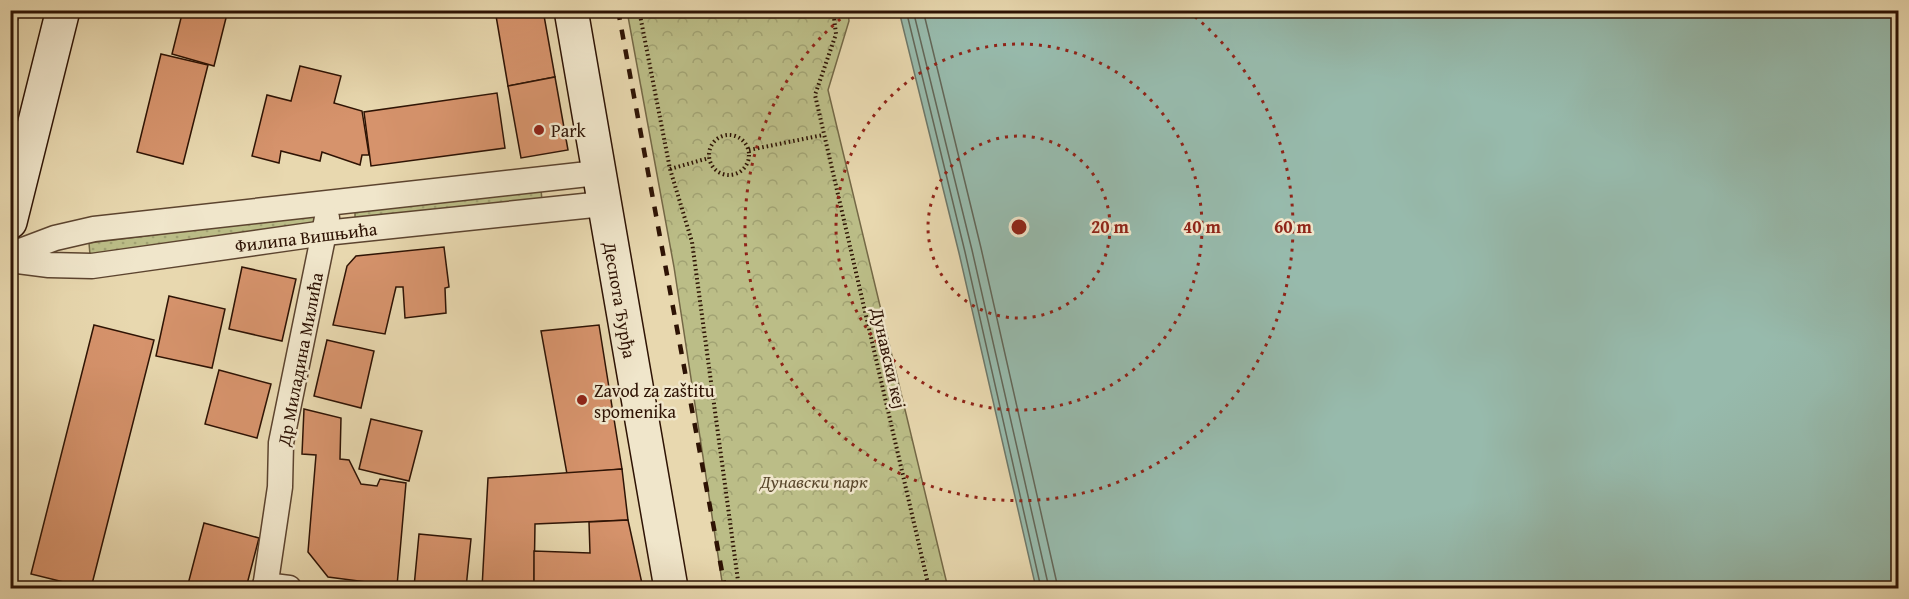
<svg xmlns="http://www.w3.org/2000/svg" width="1909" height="599" font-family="'Gentium Book Plus',serif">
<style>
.grass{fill:url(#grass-dots);stroke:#746846;stroke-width:1.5}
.forest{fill:url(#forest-crowns);stroke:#746846;stroke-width:1.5}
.water{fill:#97baac;stroke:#6d7769;stroke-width:1.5}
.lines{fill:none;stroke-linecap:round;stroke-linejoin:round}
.shore{stroke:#626658;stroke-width:1.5}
.building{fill:#d6936c;stroke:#2e1304;stroke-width:1.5}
.street-casing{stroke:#5c442f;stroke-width:27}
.secondary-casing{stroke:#2e1304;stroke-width:36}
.path{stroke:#2e1304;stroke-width:4;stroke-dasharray:1.5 3;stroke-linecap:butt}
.street{stroke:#f0e6cb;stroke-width:24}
.secondary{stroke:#f0e6cb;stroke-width:33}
.rail{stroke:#2e1304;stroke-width:4.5;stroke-dasharray:10 10;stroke-linecap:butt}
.ring{fill:none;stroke:#8f2418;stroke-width:3;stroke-dasharray:3 6}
.poi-dot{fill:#8f2418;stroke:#f0e6cb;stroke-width:2}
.labels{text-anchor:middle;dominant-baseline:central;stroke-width:5;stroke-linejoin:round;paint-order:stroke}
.poi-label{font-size:18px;fill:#2e1304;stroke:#f0e6cb;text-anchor:start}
.street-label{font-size:18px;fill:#2e1304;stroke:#f0e6cb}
.park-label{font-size:18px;font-style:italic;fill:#58462b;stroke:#f0e6cb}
.centre{fill:#8f2418;stroke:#f0e6cb;stroke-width:3}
.ring-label{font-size:18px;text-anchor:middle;font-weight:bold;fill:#8f2418;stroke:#f0e6cb;stroke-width:5;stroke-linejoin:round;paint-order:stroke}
</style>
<defs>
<pattern id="grass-dots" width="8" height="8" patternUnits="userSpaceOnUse" patternTransform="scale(1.5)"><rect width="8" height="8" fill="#bbbd87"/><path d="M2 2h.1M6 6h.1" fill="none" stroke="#a1a273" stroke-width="1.8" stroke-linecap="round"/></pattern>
<pattern id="forest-crowns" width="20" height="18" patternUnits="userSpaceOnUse" patternTransform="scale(1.5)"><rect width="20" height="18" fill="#bbbd87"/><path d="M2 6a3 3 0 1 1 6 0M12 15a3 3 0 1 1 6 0" fill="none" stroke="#a1a273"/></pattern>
</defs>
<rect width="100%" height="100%" fill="#e8d8af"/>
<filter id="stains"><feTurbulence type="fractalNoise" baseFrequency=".00333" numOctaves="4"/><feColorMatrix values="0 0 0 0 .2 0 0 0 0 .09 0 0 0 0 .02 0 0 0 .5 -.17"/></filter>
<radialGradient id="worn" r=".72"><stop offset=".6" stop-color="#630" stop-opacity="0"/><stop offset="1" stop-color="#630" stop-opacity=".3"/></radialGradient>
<g class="grass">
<path d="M 541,189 L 542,201 L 355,220 L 355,210 Z"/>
<path d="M 320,214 L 320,225 L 90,255 L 89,243 Z"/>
</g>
<path class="forest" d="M 627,11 L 848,11 L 849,21 L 828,90 L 948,588 L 723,588 L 674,267 Z"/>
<path class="water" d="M 899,11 L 1898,11 L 1898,588 L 1036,588 L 959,253 Z"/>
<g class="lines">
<g class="shore">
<path d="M 906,10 L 965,252 L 1041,588"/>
<path d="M 913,10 L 972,250 L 1049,588"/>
<path d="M 923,10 L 981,248 L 1058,588"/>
</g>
</g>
<g class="building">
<path d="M 10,10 L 20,10 L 13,39 L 10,38 Z"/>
<path d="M 183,10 L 228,10 L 214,66 L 172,54 Z"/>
<path d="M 495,10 L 543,10 L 555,77 L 508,86 Z"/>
<path d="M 161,54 L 208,65 L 183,164 L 137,152 Z"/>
<path d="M 300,66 L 341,76 L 334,103 L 362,111 L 369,155 L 362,155 L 360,165 L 322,152 L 320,161 L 281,151 L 279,163 L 252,156 L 267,95 L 291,101 Z"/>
<path d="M 555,77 L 568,150 L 521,158 L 508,86 Z"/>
<path d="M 497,93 L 505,148 L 371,166 L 364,112 Z"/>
<path d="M 444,247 L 449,287 L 445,288 L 446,313 L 405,318 L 403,287 L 396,287 L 385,334 L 333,325 L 347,266 L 356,256 Z"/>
<path d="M 242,267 L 296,279 L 282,341 L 229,329 Z"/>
<path d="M 169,296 L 225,309 L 212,368 L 156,356 Z"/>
<path d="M 94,325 L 154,340 L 91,588 L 88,588 L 31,574 Z"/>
<path d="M 599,325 L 622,469 L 567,474 L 541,331 Z"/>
<path d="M 327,340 L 374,351 L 361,408 L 314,396 Z"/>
<path d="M 219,370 L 271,384 L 257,438 L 205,424 Z"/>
<path d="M 304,409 L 341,418 L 340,459 L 349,460 L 361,484 L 377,486 L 380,479 L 406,483 L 397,586 L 328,577 L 308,552 L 316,455 L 302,454 Z"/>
<path d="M 371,419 L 422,431 L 409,481 L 359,469 Z"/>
<path d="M 622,469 L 628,520 L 535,524 L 534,588 L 482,588 L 488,478 Z"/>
<path d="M 628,520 L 643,588 L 534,588 L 534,551 L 590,553 L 589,522 Z"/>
<path d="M 204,523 L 259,538 L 246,588 L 187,588 Z"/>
<path d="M 419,534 L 471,539 L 466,588 L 414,587 Z"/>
</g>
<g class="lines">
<defs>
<g id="street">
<path d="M 10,255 L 55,238 L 94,229 L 597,173"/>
<path d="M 10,260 L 49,265 L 92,266 L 325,233 L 603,204"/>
<path d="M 265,585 L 289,588"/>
<path d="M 265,588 L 280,487 L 281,443 L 327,218"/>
</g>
<g id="secondary">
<path d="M 571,10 L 671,588"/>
<path d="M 10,222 L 63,10"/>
</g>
</defs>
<use href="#street" class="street-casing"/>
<use href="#secondary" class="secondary-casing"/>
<g class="path">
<path d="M 639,10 L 670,169 L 692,242 L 739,588"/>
<path d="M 833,10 L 836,34 L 815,95 L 929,588"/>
<circle cx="729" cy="155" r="20"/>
<path d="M 749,150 L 823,135"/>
<path d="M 670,169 L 709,158"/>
</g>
<use href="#street" class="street"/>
<use href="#secondary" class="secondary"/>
<path class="rail" d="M 618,10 L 725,588"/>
</g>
<g class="ring">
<circle cx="1019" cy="227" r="91"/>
<circle cx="1019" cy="227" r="183"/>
<path d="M1188 11A274 274 0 1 1 850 11"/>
</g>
<g class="poi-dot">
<circle cx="539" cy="130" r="6"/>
<circle cx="582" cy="400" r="6"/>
</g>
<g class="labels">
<g class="poi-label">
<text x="551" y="130">Park</text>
<text x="594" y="390">Zavod za zaštitu<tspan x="594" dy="21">spomenika</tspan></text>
</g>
<g class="street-label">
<text transform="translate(306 237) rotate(-7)">Филипа Вишњића</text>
<text transform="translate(620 300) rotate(80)">Деспота Ђурђа</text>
<text transform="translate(889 358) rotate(77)">Дунавски кеј</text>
<text transform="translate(300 359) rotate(-79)">Др Миладина Милића</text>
</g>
<g class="park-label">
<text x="814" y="481">Дунавски парк</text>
</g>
</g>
<circle cx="1019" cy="227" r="9" class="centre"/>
<g class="ring-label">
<text x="1110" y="233">20 m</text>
<text x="1202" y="233">40 m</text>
<text x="1293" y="233">60 m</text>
</g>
<rect width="1909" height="599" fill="none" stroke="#e8d8af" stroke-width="36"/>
<rect x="12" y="12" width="1885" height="575" fill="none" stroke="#2e1304" stroke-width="3"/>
<rect x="18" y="18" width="1873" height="563" fill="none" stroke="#2e1304" stroke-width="1.5"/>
<rect width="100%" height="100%" filter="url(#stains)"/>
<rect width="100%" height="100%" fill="url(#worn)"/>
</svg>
